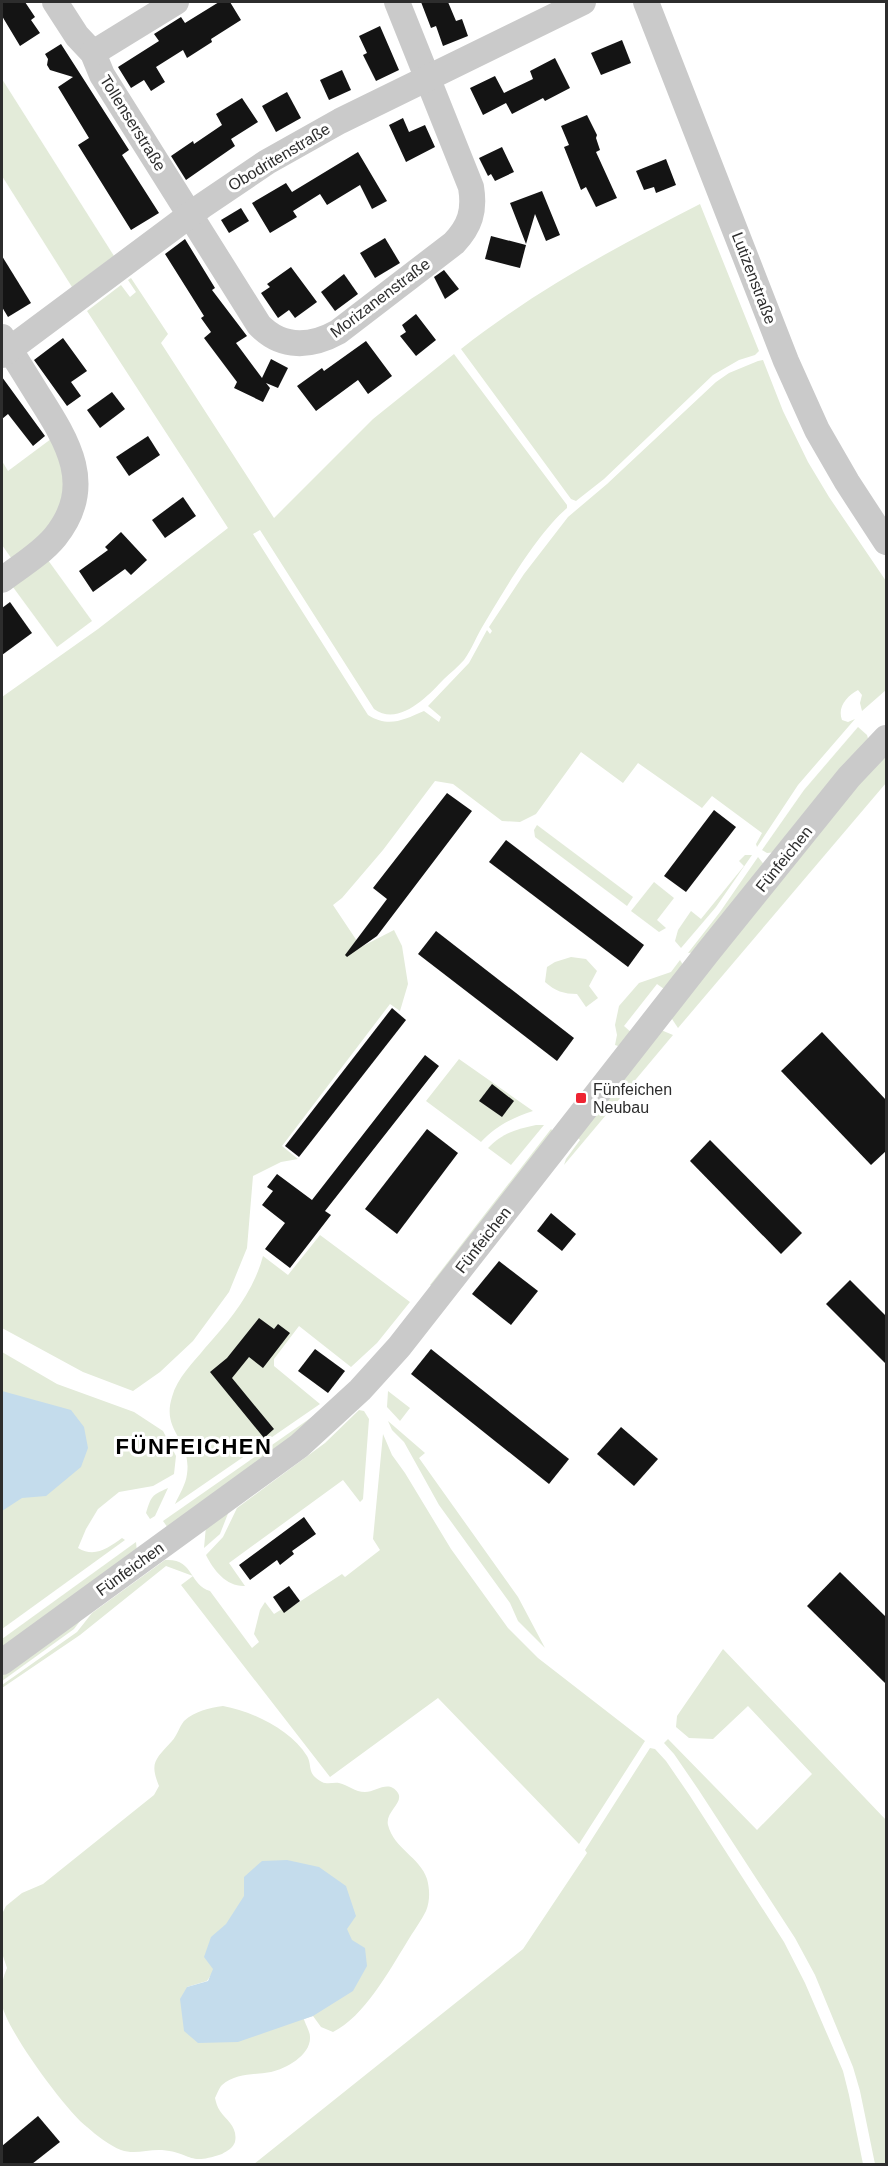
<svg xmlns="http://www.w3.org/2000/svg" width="888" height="2166" font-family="Arial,sans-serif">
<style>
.green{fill:#e3ebd9;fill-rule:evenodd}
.water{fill:#c4dcec}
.building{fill:#141414}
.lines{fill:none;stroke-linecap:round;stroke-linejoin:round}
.minor{stroke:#cacaca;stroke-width:26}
.poi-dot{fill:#ee2432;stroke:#fff;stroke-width:2}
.labels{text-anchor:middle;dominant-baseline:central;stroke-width:6;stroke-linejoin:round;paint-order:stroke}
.street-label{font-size:16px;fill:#2d2d2d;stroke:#fff}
.poi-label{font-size:16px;fill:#2d2d2d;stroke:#fff;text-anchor:start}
.district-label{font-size:22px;font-weight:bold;letter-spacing:1.5px;fill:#000;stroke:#fff}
</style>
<rect width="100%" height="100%" fill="#fff"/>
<g class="green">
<path d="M 2,79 L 114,256 L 72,287 L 2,176 Z"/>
<path d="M 700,204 L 759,351 L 755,355 L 739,360 L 713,375 L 604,479 L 576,501 L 571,499 L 461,349 C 536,290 616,247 700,204 Z"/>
<path d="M 131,278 L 168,334 L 161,343 L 274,518 L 373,419 L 454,354 L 567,505 L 567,508 C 537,534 505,589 484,624 C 477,635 472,649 464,660 C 458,667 450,673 444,679 C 428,696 399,727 374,709 L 260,530 L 253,534 L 368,715 C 389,728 403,720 424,711 L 439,722 L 441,717 L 428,706 L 469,663 L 487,630 L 490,634 L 492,631 L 489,627 L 524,574 L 568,517 L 607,484 L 716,382 L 729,373 L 758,361 L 763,360 L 783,411 L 808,462 L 829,497 L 886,581 L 886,690 L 862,711 L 860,703 L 862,695 L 858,690 C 847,696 837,707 842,720 L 848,722 L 855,719 L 798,785 L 757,847 L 756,844 L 762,833 L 712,796 L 702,808 L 638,763 L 623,783 L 581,752 L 536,814 L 520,822 L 502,821 L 453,784 L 435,781 L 383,850 L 342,898 L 333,905 L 361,947 L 394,930 L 402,946 L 408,984 L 400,1011 L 390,1004 L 282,1146 L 298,1159 L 281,1162 L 253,1176 L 247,1248 L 229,1292 L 193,1341 L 160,1372 L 133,1391 L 83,1372 L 2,1328 L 2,697 L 98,629 L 228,528 L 87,311 L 121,285 L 130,297 L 136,292 L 128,280 Z"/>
<path d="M 55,436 L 66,457 L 63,517 L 14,562 L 2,545 L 2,461 L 8,471 Z"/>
<path d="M 45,556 L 92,621 L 57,647 L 10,583 Z"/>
<path d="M 858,727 L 867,735 L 869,742 L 778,852 L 767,853 L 762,850 L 804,790 Z"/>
<path d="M 886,750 L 886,783 L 678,1028 L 672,1019 L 673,1011 Z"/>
<path d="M 537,825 L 633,897 L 627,906 L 535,837 L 534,830 Z"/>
<path d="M 745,855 L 752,855 L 716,907 L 681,948 L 675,941 L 678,930 L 691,911 L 701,919 L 744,866 L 739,861 Z"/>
<path d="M 758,857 L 766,867 L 699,952 L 688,953 L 720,912 Z"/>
<path d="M 654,882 L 674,898 L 657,920 L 666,928 L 659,932 L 631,911 Z"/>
<path d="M 571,957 L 586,959 L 597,971 L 589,986 L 598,998 L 586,1007 L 577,994 C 564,994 555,991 545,982 L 547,967 L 555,962 Z"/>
<path d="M 680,960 L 685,968 L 667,991 L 657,984 L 624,1026 L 633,1034 L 618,1046 L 615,1045 L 617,1035 L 615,1025 L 619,1006 L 639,983 L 671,972 Z"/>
<path d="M 661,1030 L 673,1035 L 564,1165 L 566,1159 L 580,1140 L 576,1136 Z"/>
<path d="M 459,1059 L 533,1111 C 512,1118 496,1126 481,1142 L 426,1101 Z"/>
<path d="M 536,1125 L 544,1125 L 511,1165 L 488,1148 C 502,1133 517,1129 536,1125 Z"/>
<path d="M 551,1129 L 555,1133 L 435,1287 L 430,1285 Z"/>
<path d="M 320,1235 L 410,1302 L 377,1343 L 351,1367 L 299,1326 L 274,1359 L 274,1366 L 320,1404 L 175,1504 C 179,1495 186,1484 187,1474 C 192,1439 161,1432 172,1397 C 177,1378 193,1363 205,1348 C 230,1320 253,1293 263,1256 L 288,1275 Z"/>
<path d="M 2,1352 L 57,1384 L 134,1412 L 163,1431 L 176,1456 L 174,1474 L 153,1486 L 119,1492 L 98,1509 L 86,1529 L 78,1548 C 95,1558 108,1548 122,1538 L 125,1540 L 2,1629 Z"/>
<path d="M 388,1391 L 410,1408 L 400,1421 L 387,1407 Z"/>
<path d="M 322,1410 L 295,1438 L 168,1528 L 163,1521 Z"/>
<path d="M 359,1410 L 364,1411 L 369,1419 L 363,1499 L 360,1502 L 343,1480 L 229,1563 L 245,1586 C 227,1587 214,1571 206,1555 L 223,1537 L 237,1508 L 325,1443 Z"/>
<path d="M 388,1421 L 425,1453 L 419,1458 L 518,1597 L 545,1648 L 518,1621 L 510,1603 L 439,1505 L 404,1442 L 392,1430 Z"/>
<path d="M 383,1434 L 392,1455 L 405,1473 L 451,1549 L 508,1628 L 538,1658 L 645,1741 L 579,1844 L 438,1698 L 330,1777 L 181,1585 L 193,1576 L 166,1566 L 80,1635 L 2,1688 L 2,1685 L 77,1632 L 92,1613 L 165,1560 C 194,1558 189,1585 210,1591 L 252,1648 L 259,1642 L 254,1634 L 260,1610 L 265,1602 L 274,1614 L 282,1609 L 284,1612 L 342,1574 L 345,1577 L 380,1550 L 373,1539 Z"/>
<path d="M 168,1488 L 155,1516 L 150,1519 L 146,1513 C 151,1496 152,1495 168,1488 Z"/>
<path d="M 229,1511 L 220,1534 L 204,1548 L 206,1526 Z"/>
<path d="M 136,1542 L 137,1552 L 2,1651 L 2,1639 Z"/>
<path d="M 90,1608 L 74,1629 L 2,1681 L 2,1671 Z"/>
<path d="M 723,1649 L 886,1820 L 886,2164 L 875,2164 L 860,2091 L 853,2067 L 815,1975 L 795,1938 L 698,1789 L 674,1754 L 664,1743 L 668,1739 L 757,1830 L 812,1774 L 748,1706 L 713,1739 L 689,1738 L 676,1727 L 677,1716 Z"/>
<path d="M 223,1706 C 252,1711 291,1730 307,1756 C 313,1767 306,1773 322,1782 C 328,1785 333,1782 339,1783 C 348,1785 355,1792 365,1792 C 376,1792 389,1779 398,1793 C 404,1803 385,1812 388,1825 C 394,1849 420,1857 427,1879 C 430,1890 430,1901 426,1911 C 421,1921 413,1932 407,1942 C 389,1971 364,2017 333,2032 L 321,2027 L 313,2016 L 304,2019 C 305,2024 310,2031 310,2037 C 311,2055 286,2069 271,2072 C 254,2075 236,2073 222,2085 C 219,2088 217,2094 215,2098 C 216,2102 217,2107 220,2111 C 227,2121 238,2127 235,2142 C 233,2148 227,2151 222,2154 C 187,2166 193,2153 162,2150 C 148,2149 135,2155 121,2150 C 110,2146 96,2135 87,2127 C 66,2111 5,2028 2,2004 C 0,1991 2,1979 7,1968 L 2,1953 L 2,1914 L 6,1906 L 22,1893 L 43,1884 L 154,1795 L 159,1786 C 149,1762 156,1759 172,1741 C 177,1736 179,1727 184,1721 C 195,1711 209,1708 223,1706 ZM 245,1925 L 191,2022 L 187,1987 L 207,1981 Z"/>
<path d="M 650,1748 L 655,1749 L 666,1761 L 690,1796 L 784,1942 L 805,1983 L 843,2071 L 849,2095 L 863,2164 L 254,2164 L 523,1949 L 587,1853 L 585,1850 Z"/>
</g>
<g class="water">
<path d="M 2,1391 L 71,1410 L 84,1427 L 88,1448 L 81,1467 L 46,1496 L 22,1498 L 2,1511 Z"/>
<path d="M 287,1860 L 319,1867 L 346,1886 L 356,1916 L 347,1929 L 352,1940 L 365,1948 L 367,1966 L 353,1991 L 313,2016 L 238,2042 L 198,2043 L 184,2031 L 180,1999 L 187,1987 L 208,1981 L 213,1969 L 204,1957 L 211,1937 L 226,1924 L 244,1896 L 244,1877 L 262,1861 Z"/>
</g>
<g class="building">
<path d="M 2,2 L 25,2 L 35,17 L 31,20 L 40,33 L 20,46 L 2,16 Z"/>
<path d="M 219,2 L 230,2 L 241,20 L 211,39 L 212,42 L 187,58 L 183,50 L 156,67 L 165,82 L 151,91 L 144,80 L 131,88 L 118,67 L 159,41 L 154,34 L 181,17 L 185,23 Z"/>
<path d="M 421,2 L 448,2 L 456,21 L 462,19 L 468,36 L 443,46 L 436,26 L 431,28 Z"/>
<path d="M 380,26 L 399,70 L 376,81 L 363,55 L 367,53 L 359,36 Z"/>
<path d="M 622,40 L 631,63 L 601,75 L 591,53 Z"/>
<path d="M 61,44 L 129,150 L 122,155 L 159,213 L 131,230 L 78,145 L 89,138 L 58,87 L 73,77 L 50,70 L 47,65 L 48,59 L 45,54 Z"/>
<path d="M 555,58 L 570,88 L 545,101 L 543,98 L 512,114 L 506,103 L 483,115 L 470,88 L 495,76 L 504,93 L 533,79 L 530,71 Z"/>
<path d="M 342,70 L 351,90 L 329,100 L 320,80 Z"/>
<path d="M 287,92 L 301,118 L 276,132 L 262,106 Z"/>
<path d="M 242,98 L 258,122 L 231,139 L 235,146 L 186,180 L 171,156 L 193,141 L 194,144 L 222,125 L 216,114 Z"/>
<path d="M 587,115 L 597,135 L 596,138 L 600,150 L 596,152 L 617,198 L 596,207 L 586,187 L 581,190 L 564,147 L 569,145 L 561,126 Z"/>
<path d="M 403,118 L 409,132 L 425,125 L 435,147 L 406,162 L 389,125 Z"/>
<path d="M 502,147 L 514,172 L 495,181 L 491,174 L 488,176 L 479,158 Z"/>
<path d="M 358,152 L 387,201 L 372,209 L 360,185 L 327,205 L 320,194 L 293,211 L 297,217 L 270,233 L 252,203 L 286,183 L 292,192 Z"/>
<path d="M 666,159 L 676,185 L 656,193 L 654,187 L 644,190 L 636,171 Z"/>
<path d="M 542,191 L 560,235 L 546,241 L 535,214 L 526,244 L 510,203 Z"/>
<path d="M 241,208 L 249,221 L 229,233 L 221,220 Z"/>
<path d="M 491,236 L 526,245 L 520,268 L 485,259 Z"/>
<path d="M 385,238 L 400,263 L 375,278 L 360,253 Z"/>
<path d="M 185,239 L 215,288 L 212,290 L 247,336 L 236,343 L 262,378 L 271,359 L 288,368 L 278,388 L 266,383 L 270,388 L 263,402 L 234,388 L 237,382 L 204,338 L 211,332 L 201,318 L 204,316 L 165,254 Z"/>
<path d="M 2,256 L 31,303 L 8,317 L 2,307 Z"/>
<path d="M 291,267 L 317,302 L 295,318 L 289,310 L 278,318 L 261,293 L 270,287 L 267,284 Z"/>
<path d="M 444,270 L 459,289 L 445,299 L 434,277 Z"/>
<path d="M 344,274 L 358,294 L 335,311 L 321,292 Z"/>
<path d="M 416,314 L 436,340 L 416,356 L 400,336 L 406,332 L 402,325 Z"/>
<path d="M 63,338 L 87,371 L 71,382 L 81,396 L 67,406 L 34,360 Z"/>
<path d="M 366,341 L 392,376 L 368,394 L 358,380 L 316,411 L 297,386 L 322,368 L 324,371 Z"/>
<path d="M 2,377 L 45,436 L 33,446 L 8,414 L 2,419 Z"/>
<path d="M 112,392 L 125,409 L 100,428 L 87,410 Z"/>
<path d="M 148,436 L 160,455 L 129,476 L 116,457 Z"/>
<path d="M 183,497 L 196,516 L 165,538 L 152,520 Z"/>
<path d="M 121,532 L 147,560 L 131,575 L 125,569 L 93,592 L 79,571 L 108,550 L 105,547 Z"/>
<path d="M 10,602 L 32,633 L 2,655 L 2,608 Z"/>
<path d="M 447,793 L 472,811 L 377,936 L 347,957 L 345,955 L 387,899 L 373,888 Z"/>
<path d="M 714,810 L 736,827 L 686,892 L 664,876 Z"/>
<path d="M 506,840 L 644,945 L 628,967 L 489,862 Z"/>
<path d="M 436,931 L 574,1038 L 557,1061 L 418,954 Z"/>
<path d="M 392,1008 L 406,1020 L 299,1157 L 285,1146 Z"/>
<path d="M 822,1032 L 886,1100 L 886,1151 L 871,1165 L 781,1071 Z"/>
<path d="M 425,1055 L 439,1066 L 325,1211 L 331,1215 L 290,1268 L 265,1249 L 285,1223 L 262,1205 L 273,1191 L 267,1187 L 277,1174 L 312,1200 Z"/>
<path d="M 492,1084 L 514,1101 L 502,1117 L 479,1101 Z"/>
<path d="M 427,1129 L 458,1153 L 397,1234 L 365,1209 Z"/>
<path d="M 710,1140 L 802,1233 L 781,1254 L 690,1161 Z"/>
<path d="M 551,1213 L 576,1234 L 562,1251 L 537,1231 Z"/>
<path d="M 499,1261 L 538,1291 L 511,1325 L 472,1294 Z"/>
<path d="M 850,1280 L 886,1316 L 886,1364 L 826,1304 Z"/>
<path d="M 259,1318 L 274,1329 L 278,1324 L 290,1333 L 263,1368 L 249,1357 L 232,1378 L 274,1429 L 264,1438 L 210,1372 L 227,1358 Z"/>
<path d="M 315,1349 L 345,1371 L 328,1393 L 298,1371 Z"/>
<path d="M 431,1349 L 569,1459 L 549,1484 L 411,1374 Z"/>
<path d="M 621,1427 L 658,1459 L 634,1486 L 597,1454 Z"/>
<path d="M 304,1517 L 316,1534 L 292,1551 L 294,1554 L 280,1565 L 277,1560 L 250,1580 L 239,1565 Z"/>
<path d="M 840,1572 L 886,1617 L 886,1684 L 807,1606 Z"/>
<path d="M 289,1586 L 300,1601 L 284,1613 L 273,1597 Z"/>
<path d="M 38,2116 L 60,2142 L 32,2164 L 2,2164 L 2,2146 Z"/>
</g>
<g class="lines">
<g class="minor">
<path d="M 55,2 L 77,36 L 93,53 L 102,75 L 259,325 C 282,349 311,347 338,332 L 454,243 C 470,226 475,211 471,187 L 397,2"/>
<path d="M 646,2 L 786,361 L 817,430 L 847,482 L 886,542"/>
<path d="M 93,53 L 176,2"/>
<path d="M 2,337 C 14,356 26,376 38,395 C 68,442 96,486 55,537 C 41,554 19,567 2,580"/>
<path d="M 2,355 L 202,206 L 267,162 L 340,121 L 583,2"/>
<path d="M 2,1662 L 299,1446 L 360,1390 L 399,1347 L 708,952 L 849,777 L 886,738"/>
</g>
</g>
<rect class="poi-dot" x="575" y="1092" width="12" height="12" rx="3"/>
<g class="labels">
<g class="street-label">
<text transform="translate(133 123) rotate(58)">Tollenserstraße</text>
<text transform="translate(279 157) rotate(-31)">Obodritenstraße</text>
<text transform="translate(754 278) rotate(69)">Lutizenstraße</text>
<text transform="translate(380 298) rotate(-37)">Morizanenstraße</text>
<text transform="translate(784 859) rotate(-51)">Fünfeichen</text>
<text transform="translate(483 1240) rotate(-52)">Fünfeichen</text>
<text transform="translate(130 1569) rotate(-36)">Fünfeichen</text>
</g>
<g class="poi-label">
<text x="593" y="1089">Fünfeichen<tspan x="593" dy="18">Neubau</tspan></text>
</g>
<g class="district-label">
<text x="194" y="1446">FÜNFEICHEN</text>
</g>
</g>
<rect width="888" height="2166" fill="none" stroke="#2d2d2d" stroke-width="6"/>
</svg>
